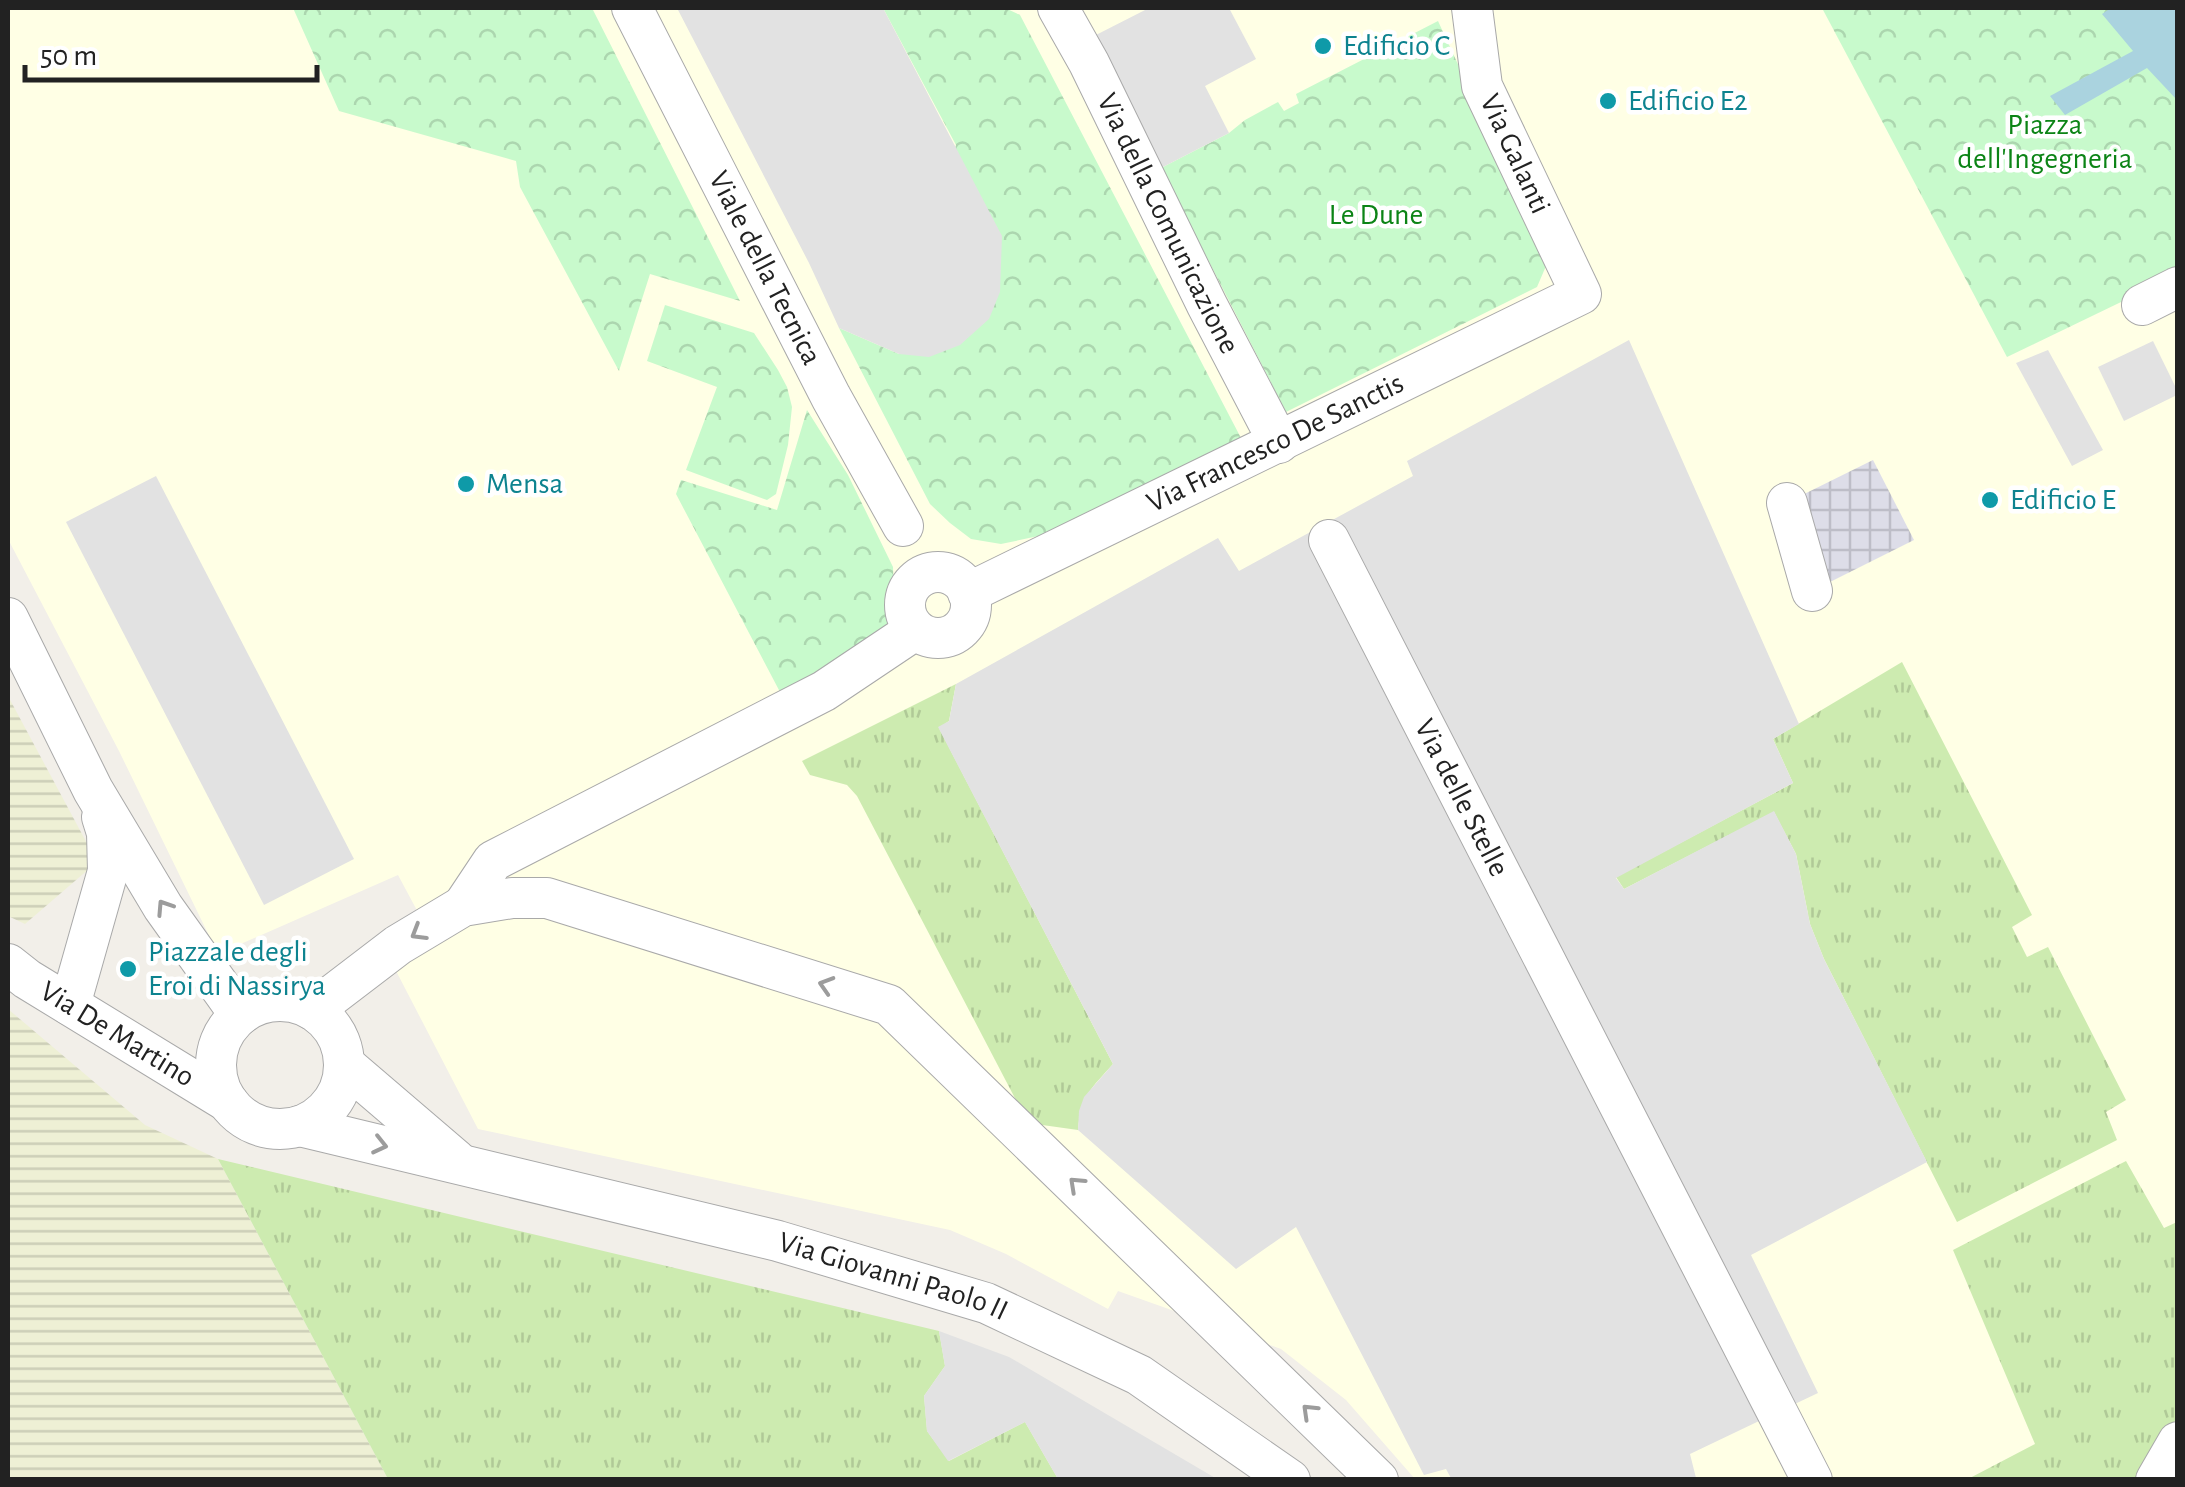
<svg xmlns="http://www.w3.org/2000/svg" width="2185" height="1487" font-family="'Alegreya Sans',sans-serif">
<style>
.education{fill:#ffffe5}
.farmland{fill:url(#farmland-rules)}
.grass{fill:url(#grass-tufts)}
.park{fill:url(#park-crowns)}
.parking{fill:#e2e2e2}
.plaza{fill:url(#plaza-grid)}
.water{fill:#aad3df}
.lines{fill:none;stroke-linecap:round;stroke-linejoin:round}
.minor-casing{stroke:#a9a9a9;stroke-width:42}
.minor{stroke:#fff;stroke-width:40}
.oneway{stroke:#9c9c9c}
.culture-dot{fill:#0f9aa8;stroke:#fff;stroke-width:4}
.labels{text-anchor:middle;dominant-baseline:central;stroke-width:9;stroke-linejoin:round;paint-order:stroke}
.culture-label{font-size:30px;fill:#0d838f;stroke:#fff;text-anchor:start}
.park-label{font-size:30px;fill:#0c8416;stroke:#fff}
.street-label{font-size:30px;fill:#222;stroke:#fff}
</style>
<defs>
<pattern id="farmland-rules" width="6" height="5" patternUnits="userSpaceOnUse" patternTransform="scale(2.5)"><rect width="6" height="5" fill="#eef0d5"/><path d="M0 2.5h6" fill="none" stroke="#ccceb7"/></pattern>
<pattern id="grass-tufts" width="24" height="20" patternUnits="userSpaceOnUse" patternTransform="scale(2.5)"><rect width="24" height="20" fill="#cdebb0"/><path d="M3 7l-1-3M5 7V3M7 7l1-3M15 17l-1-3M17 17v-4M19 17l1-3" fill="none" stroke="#b0c997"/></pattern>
<pattern id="park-crowns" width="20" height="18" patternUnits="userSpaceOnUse" patternTransform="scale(2.5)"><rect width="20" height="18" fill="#c8facc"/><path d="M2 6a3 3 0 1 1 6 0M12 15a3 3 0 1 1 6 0" fill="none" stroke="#acd6af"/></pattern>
<pattern id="plaza-grid" width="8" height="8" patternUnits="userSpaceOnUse" patternTransform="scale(2.5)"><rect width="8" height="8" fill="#dddde8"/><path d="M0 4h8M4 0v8" fill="none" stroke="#bdbdc7"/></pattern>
</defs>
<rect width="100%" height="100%" fill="#f2efe9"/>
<path class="education" d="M 8,8 L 2177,8 L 2177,1479 L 1415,1479 L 1346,1400 L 1281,1349 L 1118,1291 L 1108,1309 L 1006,1254 L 950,1230 L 478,1129 L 394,967 L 428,931 L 398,875 L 218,954 L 119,751 L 8,539 Z"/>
<g class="farmland">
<path d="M 8,696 L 97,862 L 25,924 L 8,916 Z"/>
<path d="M 8,1009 L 145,1125 L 218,1159 L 388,1479 L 8,1479 Z"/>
</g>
<g class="grass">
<path d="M 1902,662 L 2032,915 L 2012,927 L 2027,957 L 2048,947 L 2126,1100 L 2106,1112 L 2117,1140 L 1957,1222 L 1824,959 L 1810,924 L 1796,854 L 1774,812 L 1624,889 L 1616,877 L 1793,783 L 1773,739 Z"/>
<path d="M 956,684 L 949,721 L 939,728 L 1113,1064 C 1091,1089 1081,1095 1078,1130 L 1028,1123 L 857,796 L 847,785 L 810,775 L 802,761 Z"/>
<path d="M 218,1159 L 939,1331 L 945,1366 L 924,1396 L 927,1431 L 949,1461 L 1025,1422 L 1058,1479 L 388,1479 Z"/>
<path d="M 2126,1161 L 2164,1228 L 2177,1222 L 2177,1417 L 2142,1479 L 1968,1479 L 2035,1444 L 1953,1250 Z"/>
</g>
<g class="park">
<path d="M 293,8 L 592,8 L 740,301 L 650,274 L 619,371 L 520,187 L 516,161 L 339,111 Z"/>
<path d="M 883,8 L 1005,8 L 1020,15 L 1241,438 L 1062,531 L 1001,544 L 971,539 L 950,523 L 930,504 L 839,328 L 899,354 L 956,145 Z"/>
<path d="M 1822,8 L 2177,8 L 2177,275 L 2007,357 Z"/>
<path d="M 1438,21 L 1545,253 L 1546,266 L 1537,287 L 1286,412 L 1161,168 L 1229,133 L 1245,120 L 1278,102 L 1284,111 L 1299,103 L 1296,94 Z"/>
<path d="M 665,305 L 754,333 L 778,370 L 787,387 L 792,407 L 788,445 L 776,494 L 767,500 L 686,470 L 717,387 L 647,361 Z"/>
<path d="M 807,410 L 848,475 L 893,567 L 894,598 L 887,624 L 870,644 L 780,692 L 676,494 L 681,480 L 777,510 Z"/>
</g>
<g class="parking">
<path d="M 677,8 L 883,8 L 1002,236 L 1000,292 L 989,319 L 960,345 L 929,357 L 899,354 L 839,328 L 809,263 Z"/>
<path d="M 1149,8 L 1229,8 L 1256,59 L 1205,86 L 1229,133 L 1161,168 L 1092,37 Z"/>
<path d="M 1629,340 L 1799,724 L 1773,739 L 1793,783 L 1616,878 L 1624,889 L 1774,811 L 1796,854 L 1810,924 L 1824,959 L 1927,1162 L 1751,1255 L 1818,1393 L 1690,1454 L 1696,1478 L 1452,1480 L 1446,1469 L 1424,1475 L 1296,1227 L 1236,1269 L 1078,1130 L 1079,1111 L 1084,1097 L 1113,1064 L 938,727 L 949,721 L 956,684 L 1218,538 L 1239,571 L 1413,476 L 1407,461 Z"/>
<path d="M 2153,341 L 2177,390 L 2177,395 L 2124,421 L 2098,367 Z"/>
<path d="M 2048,350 L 2103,450 L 2072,466 L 2016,363 Z"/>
<path d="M 156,476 L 354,859 L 264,905 L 66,522 Z"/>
<path d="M 939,1331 L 1009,1357 L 1217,1479 L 1058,1479 L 1025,1422 L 948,1461 L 927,1431 L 924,1396 L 945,1366 Z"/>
</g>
<path class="plaza" d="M 1873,460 L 1914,540 L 1812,591 L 1772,510 Z"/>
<path class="water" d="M 2111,8 L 2173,8 L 2177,11 L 2177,100 L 2147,68 L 2065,115 L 2050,96 L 2133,51 L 2102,14 Z"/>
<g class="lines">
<defs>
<g id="minor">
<path id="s1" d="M 632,8 L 831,397 L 903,526"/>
<path id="s2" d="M 1058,8 L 1089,63 L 1207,305 L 1279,443"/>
<path d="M 2142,305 L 2178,287"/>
<path d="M 1787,503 L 1812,591"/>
<path id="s3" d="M 1329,540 L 1812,1480"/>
<circle cx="938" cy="605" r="33"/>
<path id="s4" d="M 968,593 L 1581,294 L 1482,86 L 1472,8"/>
<path d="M 8,618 L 93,790 L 163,907 L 240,1015"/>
<path d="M 463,906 L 493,861 L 824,691 L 915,630"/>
<path id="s5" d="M 8,964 L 27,979 L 228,1102"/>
<circle cx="280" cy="1065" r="64"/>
<path d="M 70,1005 L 108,871 L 107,833 L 102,817"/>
<path d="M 313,1010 L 398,945 L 463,906 L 512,898 L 547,898 L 889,1005 L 1378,1480"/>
<path d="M 345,1065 L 456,1160"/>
<path id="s6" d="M 300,1126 L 778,1241 L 986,1303 L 1139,1375 L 1290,1480"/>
<path d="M 2156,1480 L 2178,1442"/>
</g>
</defs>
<use href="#minor" class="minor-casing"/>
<use href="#minor" class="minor"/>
</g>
<defs><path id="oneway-chevron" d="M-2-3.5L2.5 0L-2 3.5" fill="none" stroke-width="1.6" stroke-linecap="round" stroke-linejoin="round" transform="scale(2.5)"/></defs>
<g class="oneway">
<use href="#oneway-chevron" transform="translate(164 907) rotate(-123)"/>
<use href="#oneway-chevron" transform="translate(418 933) rotate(149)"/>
<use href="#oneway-chevron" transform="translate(826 985) rotate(-163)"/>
<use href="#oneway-chevron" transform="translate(380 1145) rotate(13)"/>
<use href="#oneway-chevron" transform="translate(1076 1184) rotate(-137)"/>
<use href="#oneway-chevron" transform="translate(1309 1411) rotate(-136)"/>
</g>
<g class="culture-dot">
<circle cx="1323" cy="46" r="10"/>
<circle cx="1608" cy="101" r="10"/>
<circle cx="466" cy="484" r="10"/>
<circle cx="1990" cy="500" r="10"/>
<circle cx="128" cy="969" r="10"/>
</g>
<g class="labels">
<g class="culture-label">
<text x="1343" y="46">Edificio C</text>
<text x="1628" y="101">Edificio E2</text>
<text x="486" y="484">Mensa</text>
<text x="2010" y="500">Edificio E</text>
<text x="148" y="952">Piazzale degli<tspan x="148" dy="34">Eroi di Nassirya</tspan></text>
</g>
<g class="park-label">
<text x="2045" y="125">Piazza<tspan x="2045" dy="34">dell'Ingegneria</tspan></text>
<text x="1376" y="215">Le Dune</text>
</g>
<g class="street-label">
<text transform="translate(1515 154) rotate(65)">Via Galanti</text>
<text stroke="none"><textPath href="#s2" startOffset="242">Via della Comunicazione</textPath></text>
<text stroke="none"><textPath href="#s1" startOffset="292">Viale della Tecnica</textPath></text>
<text stroke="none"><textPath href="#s4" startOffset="342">Via Francesco De Sanctis</textPath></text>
<text stroke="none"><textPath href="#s3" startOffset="290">Via delle Stelle</textPath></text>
<text stroke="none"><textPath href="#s5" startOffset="130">Via De Martino</textPath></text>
<text stroke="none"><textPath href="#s6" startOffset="612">Via Giovanni Paolo II</textPath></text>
</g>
</g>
<rect width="2185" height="1487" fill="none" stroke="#222222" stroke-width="20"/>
<path d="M25 65v15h292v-15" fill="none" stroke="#222222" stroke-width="5"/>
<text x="40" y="65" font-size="30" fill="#222222" stroke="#ffffff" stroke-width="8" paint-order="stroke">50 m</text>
</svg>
